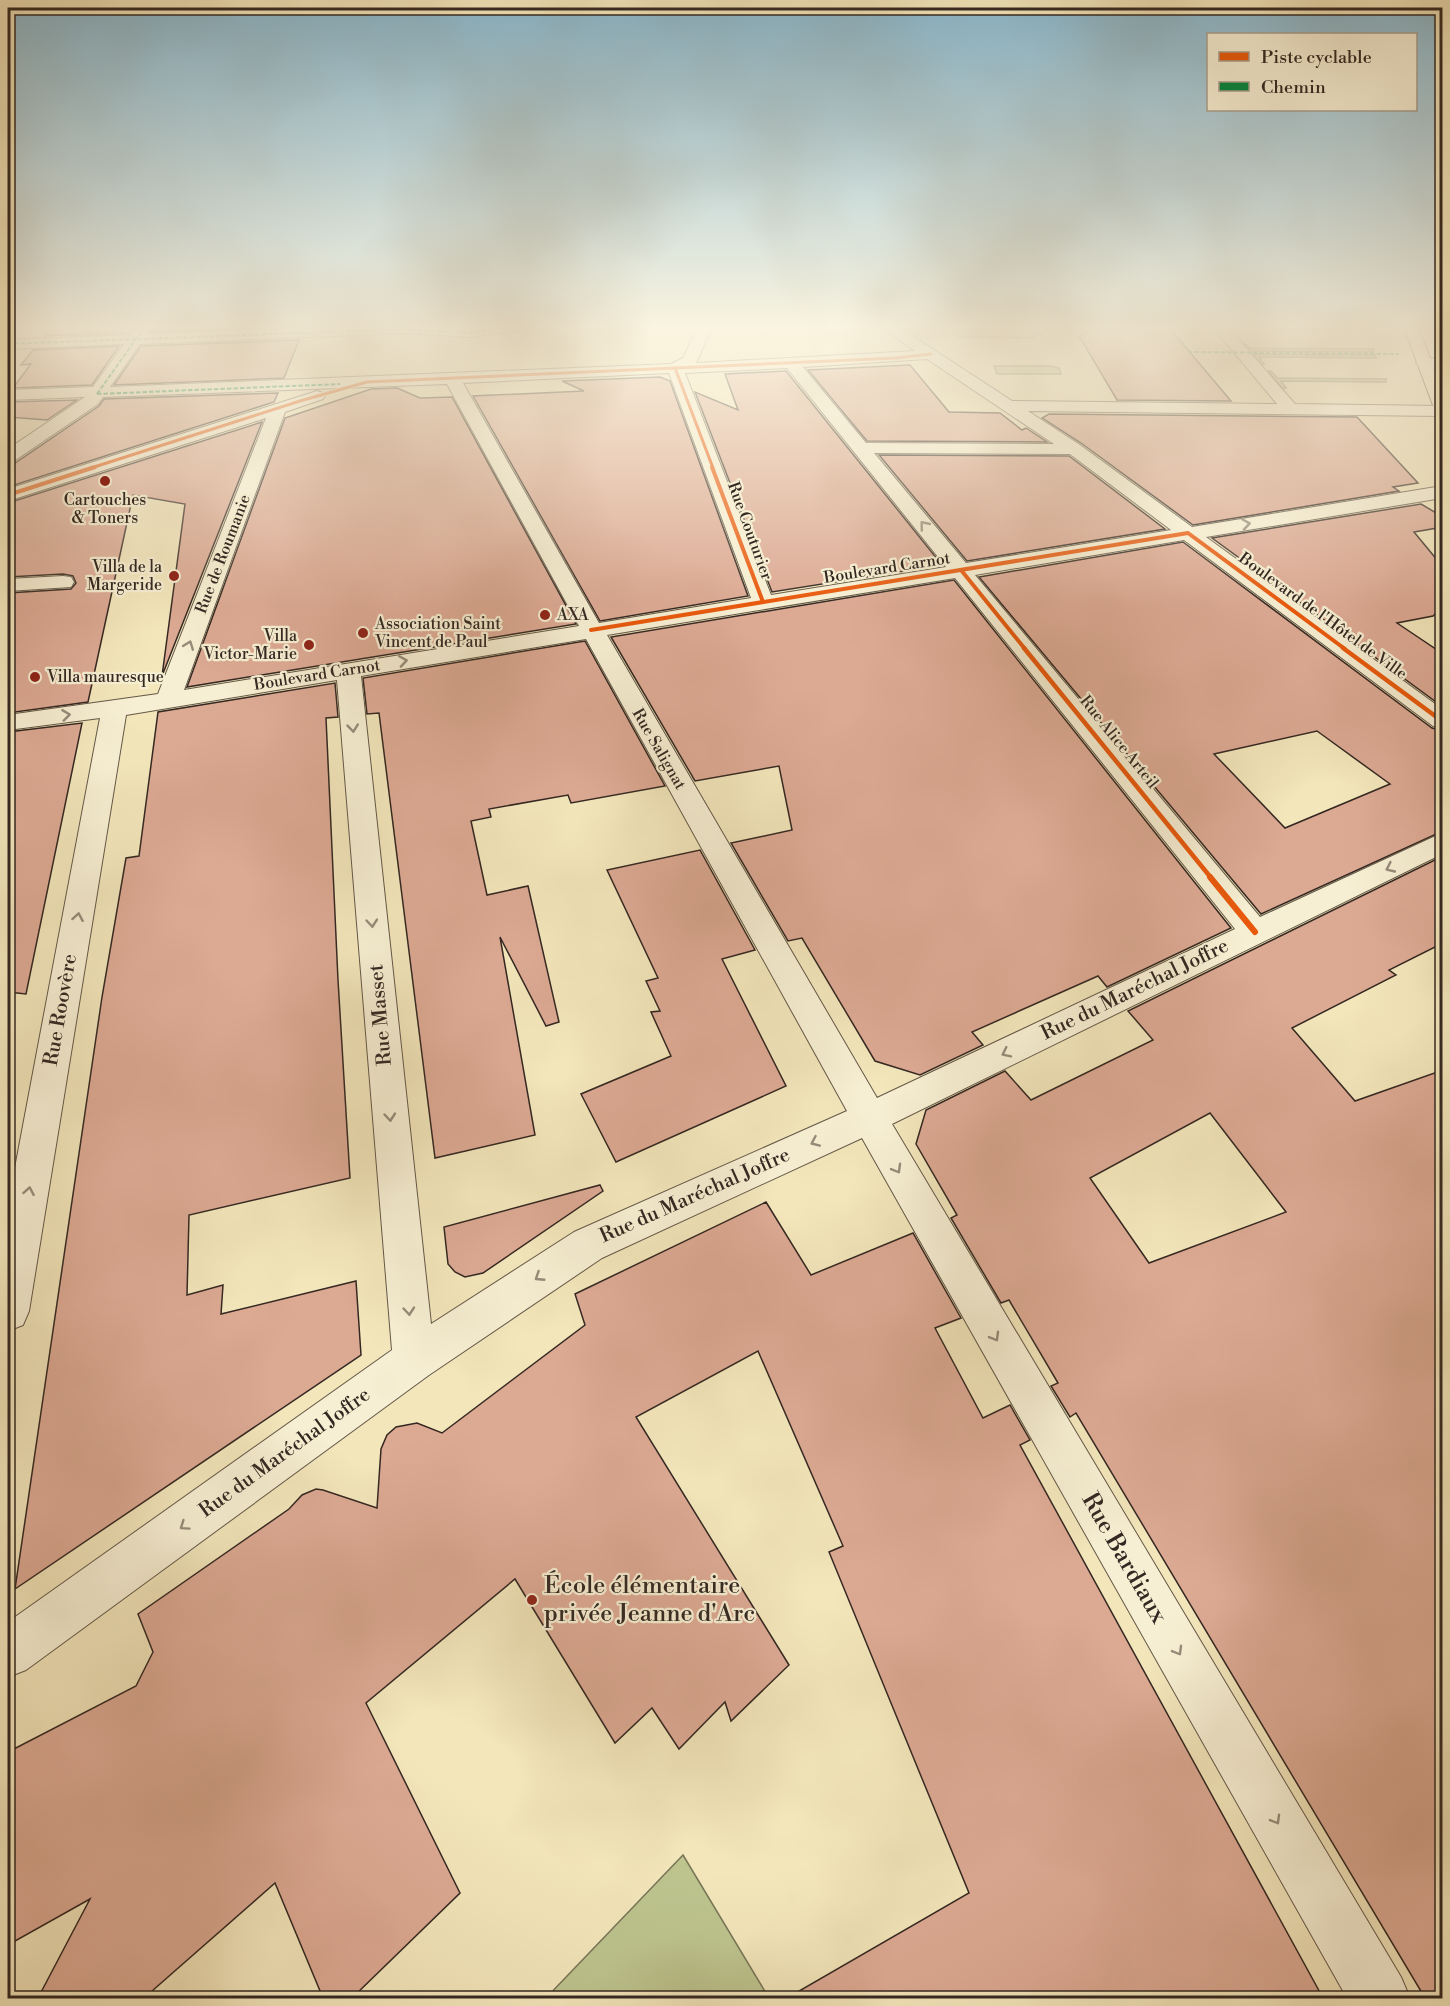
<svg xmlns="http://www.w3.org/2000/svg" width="1450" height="2006" font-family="'Libre Bodoni',serif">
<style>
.green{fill:#bdc48e;stroke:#787658;stroke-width:1.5}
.building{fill:#dca993;stroke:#342822;stroke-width:1.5;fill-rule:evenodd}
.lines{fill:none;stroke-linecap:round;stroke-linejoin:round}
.street-casing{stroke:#645848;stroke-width:2}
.primary-casing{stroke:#342822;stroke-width:2}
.street{fill:#f7efd3;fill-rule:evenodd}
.primary{fill:#f3e6bb;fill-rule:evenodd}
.quiet{stroke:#00873e;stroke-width:2;stroke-dasharray:4.5 2;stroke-linecap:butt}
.cycleway-far3-casing{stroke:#f7efd3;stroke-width:4.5}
.cycleway-far2-casing{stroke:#f7efd3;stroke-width:6}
.cycleway-far1-casing{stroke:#f7efd3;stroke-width:8}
.cycleway-casing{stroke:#f7efd3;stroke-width:10}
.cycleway-far3{stroke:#e8590c;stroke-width:3}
.cycleway-far2{stroke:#e8590c;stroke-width:4}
.cycleway-far1{stroke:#e8590c;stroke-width:4.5}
.cycleway{stroke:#e8590c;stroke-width:6}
.oneway{stroke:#968c7a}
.poi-dot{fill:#8f2418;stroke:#f7efd3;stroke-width:2}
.labels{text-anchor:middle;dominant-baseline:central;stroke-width:4.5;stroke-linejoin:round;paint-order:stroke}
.far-poi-label{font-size:16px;fill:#342822;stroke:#f7efd3;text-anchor:start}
.far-street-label{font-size:16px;fill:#342822;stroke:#f7efd3}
.street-label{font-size:20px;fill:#342822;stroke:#f7efd3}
.near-street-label{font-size:24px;fill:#342822;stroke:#f7efd3}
.near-poi-label{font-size:24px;fill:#342822;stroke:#f7efd3;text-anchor:start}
</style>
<rect width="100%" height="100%" fill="#f3e6bb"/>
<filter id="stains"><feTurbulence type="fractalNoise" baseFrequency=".00333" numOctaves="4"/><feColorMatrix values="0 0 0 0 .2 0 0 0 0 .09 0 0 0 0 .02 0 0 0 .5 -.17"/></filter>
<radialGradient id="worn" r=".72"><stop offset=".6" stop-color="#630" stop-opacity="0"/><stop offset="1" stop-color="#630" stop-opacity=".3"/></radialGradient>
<g class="green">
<path d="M 1243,325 L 1348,326 L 1354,330 L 1246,329 Z"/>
<path d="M 955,330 L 1038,331 L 1041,335 L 1034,335 L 1035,338 L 958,337 Z"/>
<path d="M 1242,342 L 1250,348 L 1374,349 L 1374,352 L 1250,351 Z"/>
<path d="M 1253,354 L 1375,355 L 1376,358 L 1259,357 L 1264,364 L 1261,364 Z"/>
<path d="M 994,366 L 1050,366 L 1059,368 L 1061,374 L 997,374 Z"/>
<path d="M 1268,371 L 1271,371 L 1277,378 L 1386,379 L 1386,382 L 1281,381 L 1286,388 L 1282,388 Z"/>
<path d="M 683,1855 L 769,1998 L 546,1998 Z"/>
</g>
<g class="building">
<path d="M 53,325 L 135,325 L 130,333 L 44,336 Z"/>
<path d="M 154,325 L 305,325 L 150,332 Z"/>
<path d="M 1107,325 L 1167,325 L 1231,401 L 1117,400 L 1079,336 Z"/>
<path d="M 299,340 L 284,378 L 114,385 L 141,346 Z"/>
<path d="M 119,346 L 92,385 L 13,388 L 31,364 L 21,365 L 33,350 Z"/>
<path d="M 910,365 L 949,412 L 1000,413 L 1022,430 L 1026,428 L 1047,442 L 867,441 L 808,370 Z"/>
<path d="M 786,371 L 942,565 L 772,592 L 695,392 L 738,410 L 725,374 Z"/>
<path d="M 660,377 L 670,381 L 748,596 L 600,621 L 473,396 L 584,391 L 562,381 Z"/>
<path d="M 397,388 L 420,398 L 452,397 L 576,624 L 187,687 L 285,418 L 371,389 Z"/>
<path d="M 278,393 L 274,402 L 8,487 L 8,468 L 99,406 L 104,399 Z"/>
<path d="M 77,400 L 47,420 L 8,417 L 8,402 Z"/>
<path d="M 1049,414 L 1357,417 L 1418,483 L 1393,487 L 1399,491 L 1193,525 L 1081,443 L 1042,418 Z"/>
<path d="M 262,422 L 162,676 L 185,504 L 133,495 L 88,702 L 8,713 L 8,593 L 71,589 L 76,583 L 73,576 L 63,574 L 8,577 L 8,503 Z"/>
<path d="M 879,455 L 1069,456 L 1165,529 L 967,561 Z"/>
<path d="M 1421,504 L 1443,517 L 1443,527 L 1414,532 L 1443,567 L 1443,606 L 1433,616 L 1397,623 L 1443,654 L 1443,707 L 1212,538 Z"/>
<path d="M 1183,542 L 1432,728 L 1443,731 L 1443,831 L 1261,914 L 979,577 ZM 1317,731 L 1390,784 L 1285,828 L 1214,754 Z"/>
<path d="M 954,580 L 1231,928 L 1107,987 L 1098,976 L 972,1032 L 983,1045 L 920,1075 L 875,1061 L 802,938 L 788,941 L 731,843 L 792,830 L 779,766 L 695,781 L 611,637 Z"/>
<path d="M 585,641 L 665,786 L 571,803 L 568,795 L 489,809 L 491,817 L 471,821 L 487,895 L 528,886 L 559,1022 L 546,1026 L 500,937 L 535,1135 L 435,1158 L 379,713 L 367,714 L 363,678 Z"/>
<path d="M 335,683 L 338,717 L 326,718 L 338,980 L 350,1178 L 189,1215 L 187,1295 L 223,1285 L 221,1314 L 356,1281 L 361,1355 L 15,1589 L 102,997 L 126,858 L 139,856 L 158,712 Z"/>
<path d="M 82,723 L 26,994 L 8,992 L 8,732 Z"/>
<path d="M 700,850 L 755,950 L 722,959 L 786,1086 L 616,1162 L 581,1094 L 671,1056 L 651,1012 L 660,1011 L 646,981 L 658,978 L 607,870 Z"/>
<path d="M 1443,856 L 1443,943 L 1389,970 L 1396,975 L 1292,1028 L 1355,1101 L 1443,1070 L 1443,1998 L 1425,1998 L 1076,1413 L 1070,1417 L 1051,1386 L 1058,1383 L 1009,1300 L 1001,1303 L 951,1218 L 957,1215 L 916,1144 L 926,1110 L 1005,1071 L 1031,1100 L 1153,1040 L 1128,1011 ZM 1210,1113 L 1286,1212 L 1149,1263 L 1090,1178 Z"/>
<path d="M 600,1185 L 603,1191 L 483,1273 L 465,1277 L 455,1272 L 448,1264 L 444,1227 Z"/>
<path d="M 766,1202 L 811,1275 L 913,1233 L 961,1318 L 935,1328 L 983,1418 L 1010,1405 L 1030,1440 L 1020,1445 L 1323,1998 L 787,1998 L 969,1893 L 829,1552 L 843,1546 L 758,1351 L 636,1417 L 789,1665 L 731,1721 L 725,1702 L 679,1749 L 652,1708 L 615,1743 L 515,1579 L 366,1703 L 460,1893 L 352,1998 L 323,1998 L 275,1883 L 144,1998 L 38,1998 L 90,1899 L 8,1945 L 8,1752 L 136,1686 L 153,1652 L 138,1614 L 289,1509 L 302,1495 L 316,1489 L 323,1490 L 377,1508 L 381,1449 L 387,1435 L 396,1427 L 417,1423 L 442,1433 L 585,1325 L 575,1294 Z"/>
</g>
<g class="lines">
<defs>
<g id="street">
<path d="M 138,325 L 152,325 L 146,334 L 398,325 L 455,329 L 537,325 L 535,328 L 469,337 L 408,333 L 140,344 L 110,387 L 671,364 L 683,358 L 699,325 L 713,325 L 696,363 L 915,351 L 879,325 L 896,325 L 1012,401 L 1277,404 L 1211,325 L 1226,325 L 1295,404 L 1442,406 L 1442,416 L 1028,411 L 1080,445 L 1192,527 L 1442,486 L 1442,498 L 1206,537 L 1442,709 L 1442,729 L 1433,726 L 1184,540 L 975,575 L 1260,917 L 1442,833 L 1442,854 L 892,1124 L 1401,1977 L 1410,1998 L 1347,1998 L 862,1138 L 602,1258 L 429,1375 L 26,1670 L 8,1677 L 8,1622 L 392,1350 L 337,680 L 126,715 L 29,1311 L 23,1325 L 8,1331 L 8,1205 L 100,718 L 8,730 L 8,715 L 158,694 L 266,418 L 8,501 L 8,489 L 317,391 L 323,393 L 325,396 L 323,399 L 285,412 L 184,690 L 579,626 L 447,384 L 103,397 L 98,404 L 14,461 L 8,462 L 8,449 L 85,397 L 8,400 L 8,390 L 93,387 L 124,344 L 8,349 L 8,340 L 131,335 ZM 927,359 L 1054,444 L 866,443 L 803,367 ZM 787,368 L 946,567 L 771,595 L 685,373 ZM 669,373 L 751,598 L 599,623 L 463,383 ZM 874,453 L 1070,454 L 1171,530 L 966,563 ZM 955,578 L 1235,929 L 877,1098 L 607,635 ZM 586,639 L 847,1111 L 574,1232 L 431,1324 L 361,676 Z"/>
<path d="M 1424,358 L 1442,359 L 1442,369 L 1419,366 L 1416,363 L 1419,360 Z"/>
<path d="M 63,576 L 71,577 L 74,582 L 71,587 L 8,591 L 8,579 Z"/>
</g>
<path id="primary" d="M 1403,325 L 1417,325 L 1442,388 L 1442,413 L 1436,412 L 1434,408 Z"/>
</defs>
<use href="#street" class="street-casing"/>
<use href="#primary" class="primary-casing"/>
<use href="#street" class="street"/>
<use href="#primary" class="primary"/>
<g class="quiet">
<path d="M 1263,325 L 1336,325"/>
<path d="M 1350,325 L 1370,330"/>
<path d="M 8,344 L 408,329 L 469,333 L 530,325"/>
<path d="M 1188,352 L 1399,354"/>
<path d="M 97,394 L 340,384"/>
<path d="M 97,394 L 146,325"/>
</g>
<defs>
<g id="cycleway-far3">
<path d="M 675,368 L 713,468"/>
<path d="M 91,468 L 300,401 L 367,382 L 896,358 L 931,354"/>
</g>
<g id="cycleway-far2">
<path d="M 712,467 L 763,602"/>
<path d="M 8,495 L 95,467"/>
<path d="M 961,570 L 1025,649"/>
<path d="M 591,630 L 1188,533 L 1345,649"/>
</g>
<g id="cycleway-far1">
<path d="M 1024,648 L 1212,879"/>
<path d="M 1343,648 L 1442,721"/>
</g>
<path id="cycleway" d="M 1210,877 L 1255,932"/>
</defs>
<use href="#cycleway-far3" class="cycleway-far3-casing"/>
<use href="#cycleway-far2" class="cycleway-far2-casing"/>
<use href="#cycleway-far1" class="cycleway-far1-casing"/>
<use href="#cycleway" class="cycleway-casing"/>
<use href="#cycleway-far3" class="cycleway-far3"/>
<use href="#cycleway-far2" class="cycleway-far2"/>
<use href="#cycleway-far1" class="cycleway-far1"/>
<use href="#cycleway" class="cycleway"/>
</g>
<defs><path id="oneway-chevron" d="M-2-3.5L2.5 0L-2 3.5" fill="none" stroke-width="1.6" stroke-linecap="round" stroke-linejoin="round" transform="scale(1.5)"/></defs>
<g class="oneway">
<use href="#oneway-chevron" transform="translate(1246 524) rotate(-9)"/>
<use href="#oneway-chevron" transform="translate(924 525) rotate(-129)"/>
<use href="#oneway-chevron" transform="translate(189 645) rotate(-69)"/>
<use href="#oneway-chevron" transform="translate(403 661) rotate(-9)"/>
<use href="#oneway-chevron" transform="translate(66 715) rotate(-7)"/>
<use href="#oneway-chevron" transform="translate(353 728) rotate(84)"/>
<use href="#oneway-chevron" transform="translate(1390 868) rotate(155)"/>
<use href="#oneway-chevron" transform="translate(78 917) rotate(-80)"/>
<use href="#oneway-chevron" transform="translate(372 923) rotate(85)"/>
<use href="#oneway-chevron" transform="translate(1006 1053) rotate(154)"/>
<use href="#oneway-chevron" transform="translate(390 1117) rotate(85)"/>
<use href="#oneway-chevron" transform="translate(815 1142) rotate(156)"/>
<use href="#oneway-chevron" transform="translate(897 1169) rotate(60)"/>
<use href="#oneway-chevron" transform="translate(29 1191) rotate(-80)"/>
<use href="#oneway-chevron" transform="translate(539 1277) rotate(147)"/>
<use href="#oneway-chevron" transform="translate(409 1311) rotate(85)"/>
<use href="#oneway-chevron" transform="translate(995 1337) rotate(60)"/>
<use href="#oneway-chevron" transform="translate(184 1526) rotate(145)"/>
<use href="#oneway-chevron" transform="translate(1178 1651) rotate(60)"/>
<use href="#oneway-chevron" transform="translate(1276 1820) rotate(60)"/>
</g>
<linearGradient id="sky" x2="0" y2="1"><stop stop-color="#8ab9cf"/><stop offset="0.54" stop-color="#faf4e0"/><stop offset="1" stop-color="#faf4e0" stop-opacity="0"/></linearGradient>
<rect width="1450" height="606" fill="url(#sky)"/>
<g class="poi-dot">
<circle cx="105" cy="481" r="6"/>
<circle cx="174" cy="576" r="6"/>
<circle cx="545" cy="615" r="6"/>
<circle cx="363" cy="633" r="6"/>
<circle cx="309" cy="645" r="6"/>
<circle cx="35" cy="677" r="6"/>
<circle cx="532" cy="1600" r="6"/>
</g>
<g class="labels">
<g class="far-poi-label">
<text x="105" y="500" text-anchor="middle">Cartouches<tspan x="105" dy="18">&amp; Toners</tspan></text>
<text x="162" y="567" text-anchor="end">Villa de la<tspan x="162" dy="18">Margeride</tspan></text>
<text x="557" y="615">AXA</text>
<text x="375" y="624">Association Saint<tspan x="375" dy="18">Vincent de Paul</tspan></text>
<text x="297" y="636" text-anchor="end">Villa<tspan x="297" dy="18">Victor-Marie</tspan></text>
<text x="47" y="677">Villa mauresque</text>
</g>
<g class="far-street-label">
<text transform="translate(750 531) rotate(70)">Rue Couturier</text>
<text transform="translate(223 554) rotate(-69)">Rue de Roumanie</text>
<text transform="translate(887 568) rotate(-9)">Boulevard Carnot</text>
<text transform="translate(1323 616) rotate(36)">Boulevard de l'Hôtel de Ville</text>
<text transform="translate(317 675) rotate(-9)">Boulevard Carnot</text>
<text transform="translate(1119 742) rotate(51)">Rue Alice Arteil</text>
<text transform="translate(659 749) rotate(60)">Rue Salignat</text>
</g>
<g class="street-label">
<text transform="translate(1135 990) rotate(-26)">Rue du Maréchal Joffre</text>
<text transform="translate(61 1010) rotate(-80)">Rue Roovère</text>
<text transform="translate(381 1015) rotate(-95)">Rue Masset</text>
<text transform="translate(695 1196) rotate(-24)">Rue du Maréchal Joffre</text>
<text transform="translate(285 1453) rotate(-36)">Rue du Maréchal Joffre</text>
</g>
<g class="near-street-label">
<text transform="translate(1124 1558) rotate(60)">Rue Bardiaux</text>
</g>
<g class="near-poi-label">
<text x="544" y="1586">École élémentaire<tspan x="544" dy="28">privée Jeanne d'Arc</tspan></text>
</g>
</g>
<rect width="1450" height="2006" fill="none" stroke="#f3e6bb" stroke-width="30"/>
<rect x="9" y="9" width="1432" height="1988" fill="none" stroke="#342822" stroke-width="3"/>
<rect x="15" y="15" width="1420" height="1976" fill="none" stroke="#342822" stroke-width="1.5"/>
<rect x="1207" y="33" width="210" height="78" fill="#f7efd3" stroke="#a99f8c" stroke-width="1.5"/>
<rect x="1219" y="52" width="30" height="9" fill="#e8590c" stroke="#a99f8c" stroke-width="1.5"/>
<text x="1261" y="63" font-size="18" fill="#342822">Piste cyclable</text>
<rect x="1219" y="82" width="30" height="9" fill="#00873e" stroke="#a99f8c" stroke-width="1.5"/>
<text x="1261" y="93" font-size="18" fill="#342822">Chemin</text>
<rect width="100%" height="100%" filter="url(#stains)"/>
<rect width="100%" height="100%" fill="url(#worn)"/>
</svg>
